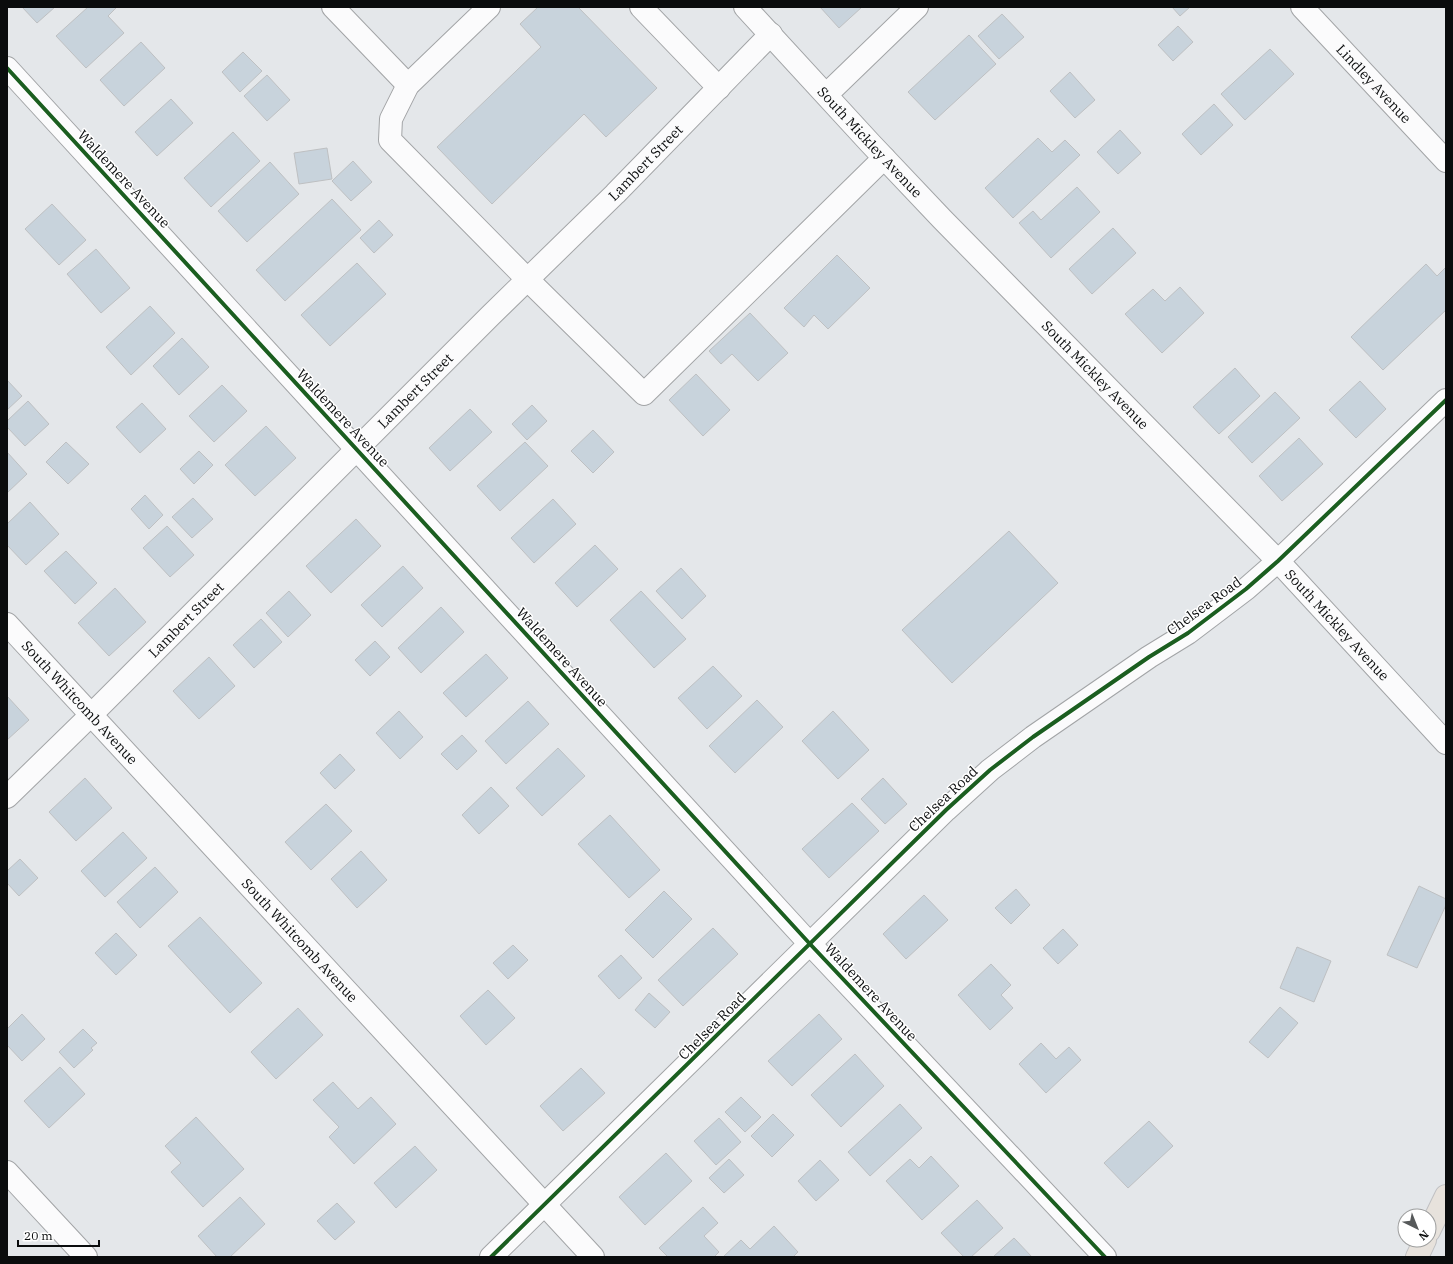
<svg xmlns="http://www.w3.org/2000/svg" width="1453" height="1264" font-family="'IBM Plex Serif',serif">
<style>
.building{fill:#c8d3dc;stroke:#bec0c2}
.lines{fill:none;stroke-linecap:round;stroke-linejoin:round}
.minor-casing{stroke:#a2a4a6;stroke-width:24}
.major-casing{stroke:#c0c1c3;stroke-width:24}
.minor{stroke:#fbfbfc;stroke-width:22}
.major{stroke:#e7e2dc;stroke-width:22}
.cycleway-casing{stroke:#fff;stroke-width:6}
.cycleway{stroke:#1b5e20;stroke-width:4}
.labels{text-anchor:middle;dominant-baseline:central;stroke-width:3;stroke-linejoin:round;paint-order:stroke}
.street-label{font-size:14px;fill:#0a0c0d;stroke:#fff}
</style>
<rect width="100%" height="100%" fill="#e4e7ea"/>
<g class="building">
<path d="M 22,7 L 55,7 L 37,23 Z"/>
<path d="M 88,7 L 117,7 L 108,16 L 124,33 L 86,68 L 56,36 Z"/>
<path d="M 538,7 L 578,7 L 657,88 L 606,137 L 584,114 L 492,204 L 437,147 L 541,47 L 520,24 Z"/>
<path d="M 820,7 L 862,7 L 839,28 Z"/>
<path d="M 1172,7 L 1190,7 L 1180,16 Z"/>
<path d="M 1002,14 L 1024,37 L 999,59 L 978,36 Z"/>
<path d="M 1178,26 L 1193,42 L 1173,61 L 1158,45 Z"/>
<path d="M 969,35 L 996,64 L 935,120 L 908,92 Z"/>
<path d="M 141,42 L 165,68 L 124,106 L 100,80 Z"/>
<path d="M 1270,49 L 1294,74 L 1245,120 L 1221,94 Z"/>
<path d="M 243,52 L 262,71 L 240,92 L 222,72 Z"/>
<path d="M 1070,72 L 1095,100 L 1075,118 L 1050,91 Z"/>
<path d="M 267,75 L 290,100 L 267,121 L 244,96 Z"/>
<path d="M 171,99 L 193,123 L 157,156 L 135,132 Z"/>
<path d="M 1214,104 L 1233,125 L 1201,155 L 1182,134 Z"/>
<path d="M 1120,130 L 1141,153 L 1118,174 L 1097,152 Z"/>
<path d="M 233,132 L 260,161 L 211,207 L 184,178 Z"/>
<path d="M 1038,138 L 1052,152 L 1065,140 L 1080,155 L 1013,218 L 985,188 Z"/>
<path d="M 327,148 L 332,179 L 299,184 L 294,153 Z"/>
<path d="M 353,161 L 372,182 L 351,201 L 332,181 Z"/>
<path d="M 270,162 L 299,194 L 247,242 L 218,211 Z"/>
<path d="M 1077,187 L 1100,212 L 1051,258 L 1019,223 L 1033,211 L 1041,220 Z"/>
<path d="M 332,199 L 361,230 L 285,301 L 256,270 Z"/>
<path d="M 52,204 L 86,240 L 59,265 L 25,229 Z"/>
<path d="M 379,220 L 393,235 L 374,253 L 360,238 Z"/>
<path d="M 1113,228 L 1136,253 L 1092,294 L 1069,269 Z"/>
<path d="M 96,249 L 130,288 L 101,313 L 67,274 Z"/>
<path d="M 837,255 L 870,288 L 828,329 L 814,315 L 804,327 L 784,308 Z"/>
<path d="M 357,263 L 386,294 L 330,346 L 301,315 Z"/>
<path d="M 1426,264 L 1437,276 L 1446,267 L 1446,310 L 1383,370 L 1351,337 Z"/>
<path d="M 1180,287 L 1204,313 L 1162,353 L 1125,314 L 1153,289 L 1165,301 Z"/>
<path d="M 150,306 L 175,333 L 131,375 L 106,347 Z"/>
<path d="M 750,313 L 788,353 L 758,381 L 732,354 L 721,364 L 709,351 Z"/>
<path d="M 182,338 L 209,367 L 179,395 L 153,366 Z"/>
<path d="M 1235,368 L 1260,396 L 1219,434 L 1193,407 Z"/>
<path d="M 696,374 L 730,410 L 703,436 L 669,400 Z"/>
<path d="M 7,380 L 22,396 L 7,410 Z"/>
<path d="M 1360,381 L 1386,409 L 1356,438 L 1329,410 Z"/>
<path d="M 222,385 L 247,411 L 214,442 L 189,416 Z"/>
<path d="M 1275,392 L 1300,418 L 1252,463 L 1228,437 Z"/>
<path d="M 28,401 L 49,424 L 25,446 L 7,427 L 7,421 Z"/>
<path d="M 142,403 L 166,429 L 140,453 L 116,427 Z"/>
<path d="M 532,405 L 547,421 L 527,440 L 512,424 Z"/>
<path d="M 470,409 L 492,432 L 450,471 L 429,448 Z"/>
<path d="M 266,426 L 296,458 L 255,496 L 225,465 Z"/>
<path d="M 593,430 L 614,452 L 593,473 L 571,451 Z"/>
<path d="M 1299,438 L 1323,464 L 1282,501 L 1259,476 Z"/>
<path d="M 66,442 L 89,464 L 68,484 L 46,462 Z"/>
<path d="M 525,442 L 548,466 L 500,511 L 477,486 Z"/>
<path d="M 199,451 L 213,465 L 194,484 L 180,469 Z"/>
<path d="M 7,452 L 27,474 L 7,493 Z"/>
<path d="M 145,495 L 163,515 L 149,529 L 131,509 Z"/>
<path d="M 193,498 L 213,519 L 192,538 L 172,517 Z"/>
<path d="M 553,499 L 576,524 L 534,563 L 511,538 Z"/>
<path d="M 30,502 L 59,534 L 26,565 L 7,545 L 7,524 Z"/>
<path d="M 356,519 L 381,546 L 331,593 L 306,566 Z"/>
<path d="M 167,526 L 194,555 L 170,577 L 143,548 Z"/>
<path d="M 1009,531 L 1058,583 L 952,683 L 902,630 Z"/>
<path d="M 595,545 L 618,569 L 577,607 L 555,583 Z"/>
<path d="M 66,551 L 97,583 L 75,604 L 44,571 Z"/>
<path d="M 403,566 L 423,588 L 382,627 L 361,605 Z"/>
<path d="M 681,568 L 706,596 L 682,619 L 656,591 Z"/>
<path d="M 115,588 L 146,622 L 109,656 L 78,623 Z"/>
<path d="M 289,591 L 311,615 L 288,637 L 266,613 Z"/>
<path d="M 641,591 L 686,639 L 654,668 L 610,620 Z"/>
<path d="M 441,607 L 464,632 L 421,673 L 398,648 Z"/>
<path d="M 261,619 L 282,642 L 254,668 L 233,645 Z"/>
<path d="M 375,641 L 390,657 L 370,676 L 355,660 Z"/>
<path d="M 486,654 L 508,678 L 466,717 L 443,693 Z"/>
<path d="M 209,657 L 235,686 L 199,719 L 173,691 Z"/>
<path d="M 713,666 L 742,696 L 707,729 L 678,698 Z"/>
<path d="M 7,696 L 29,720 L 7,740 Z"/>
<path d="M 757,700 L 783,727 L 735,773 L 709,746 Z"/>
<path d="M 528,701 L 549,724 L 506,764 L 485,741 Z"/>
<path d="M 399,711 L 423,737 L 400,759 L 376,733 Z"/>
<path d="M 833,711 L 869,750 L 838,779 L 802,741 Z"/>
<path d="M 462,735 L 477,751 L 457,770 L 441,754 Z"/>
<path d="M 558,748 L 585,776 L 542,816 L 516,788 Z"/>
<path d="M 340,754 L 355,770 L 335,789 L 320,773 Z"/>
<path d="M 85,778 L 112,808 L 76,841 L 49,812 Z"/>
<path d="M 883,778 L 907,804 L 885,824 L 861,799 Z"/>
<path d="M 491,787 L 509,806 L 479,834 L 462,815 Z"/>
<path d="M 852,803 L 879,831 L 829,878 L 802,849 Z"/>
<path d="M 326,804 L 352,831 L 311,870 L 285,842 Z"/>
<path d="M 610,815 L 660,870 L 629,898 L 578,844 Z"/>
<path d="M 123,832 L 147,858 L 105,897 L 81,871 Z"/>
<path d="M 361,851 L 387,880 L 357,908 L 331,879 Z"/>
<path d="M 20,859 L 38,878 L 19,896 L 7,883 L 7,871 Z"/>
<path d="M 155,867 L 178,892 L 140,928 L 117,902 Z"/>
<path d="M 1419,886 L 1446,899 L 1446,905 L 1417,968 L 1387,955 Z"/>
<path d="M 1016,889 L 1030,905 L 1011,924 L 995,908 Z"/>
<path d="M 664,891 L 692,919 L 653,958 L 625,930 Z"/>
<path d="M 924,895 L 948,920 L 906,959 L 883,934 Z"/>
<path d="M 200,917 L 262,983 L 230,1013 L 168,946 Z"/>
<path d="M 713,928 L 738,954 L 683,1006 L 658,980 Z"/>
<path d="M 1063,929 L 1078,945 L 1058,964 L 1043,948 Z"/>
<path d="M 116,933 L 137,955 L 116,975 L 95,953 Z"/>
<path d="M 513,945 L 528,960 L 508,979 L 493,963 Z"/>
<path d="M 1297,947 L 1331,961 L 1314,1002 L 1280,988 Z"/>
<path d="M 621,955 L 642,978 L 619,999 L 598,976 Z"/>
<path d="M 991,964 L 1011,985 L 1001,995 L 1013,1008 L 990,1030 L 958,995 Z"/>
<path d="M 488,990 L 515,1018 L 486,1045 L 460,1016 Z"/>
<path d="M 649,993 L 670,1012 L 655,1028 L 635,1010 Z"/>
<path d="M 1280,1007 L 1298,1023 L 1268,1058 L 1249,1042 Z"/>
<path d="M 298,1008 L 323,1035 L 276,1079 L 251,1052 Z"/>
<path d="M 22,1014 L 45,1039 L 22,1061 L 7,1045 L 7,1029 Z"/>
<path d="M 819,1014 L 842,1039 L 792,1086 L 768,1061 Z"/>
<path d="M 83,1029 L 97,1043 L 91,1048 L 93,1050 L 74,1068 L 59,1052 Z"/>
<path d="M 1041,1043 L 1056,1059 L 1069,1047 L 1081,1060 L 1046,1093 L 1019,1064 Z"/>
<path d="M 855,1054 L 884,1086 L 841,1127 L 811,1095 Z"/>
<path d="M 60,1067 L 85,1094 L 49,1128 L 24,1101 Z"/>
<path d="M 581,1068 L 605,1093 L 563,1131 L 540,1106 Z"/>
<path d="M 333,1082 L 358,1109 L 371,1097 L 396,1124 L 354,1164 L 329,1137 L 339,1127 L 313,1100 Z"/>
<path d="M 741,1097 L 761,1117 L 745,1132 L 725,1112 Z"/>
<path d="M 900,1104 L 922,1128 L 870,1176 L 848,1152 Z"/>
<path d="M 773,1114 L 794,1135 L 772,1157 L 751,1136 Z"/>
<path d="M 196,1117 L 244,1169 L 203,1207 L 171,1172 L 181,1163 L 165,1146 Z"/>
<path d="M 719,1118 L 741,1142 L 716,1165 L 694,1141 Z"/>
<path d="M 1149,1121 L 1173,1146 L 1128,1188 L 1104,1163 Z"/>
<path d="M 415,1146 L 437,1170 L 396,1208 L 374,1183 Z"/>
<path d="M 666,1153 L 692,1181 L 645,1225 L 619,1197 Z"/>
<path d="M 931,1156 L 959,1186 L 922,1220 L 886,1181 L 910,1159 L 919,1168 Z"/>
<path d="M 729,1159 L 744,1175 L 724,1193 L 709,1178 Z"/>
<path d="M 820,1160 L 839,1180 L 816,1201 L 798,1181 Z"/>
<path d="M 240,1197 L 265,1224 L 230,1257 L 217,1257 L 198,1236 Z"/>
<path d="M 977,1200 L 1003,1228 L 971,1257 L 964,1257 L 941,1233 Z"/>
<path d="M 337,1203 L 355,1222 L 335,1240 L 317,1221 Z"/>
<path d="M 703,1207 L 718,1223 L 704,1236 L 719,1252 L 714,1257 L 668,1257 L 659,1248 Z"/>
<path d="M 774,1226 L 798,1252 L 793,1257 L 723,1257 L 741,1240 L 750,1249 Z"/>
<path d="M 1014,1238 L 1032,1257 L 993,1257 Z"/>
</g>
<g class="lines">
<defs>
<g id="minor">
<path d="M 333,7 L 408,85"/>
<path d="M 489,7 L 408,85 L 391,119 L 390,140 L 527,279 L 644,394 L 884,158"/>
<path d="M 641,7 L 719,88"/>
<path id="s1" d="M 745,7 L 870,143 L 942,219 L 1278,561 L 1446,743"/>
<path id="s2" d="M 1302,7 L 1446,161"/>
<path d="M 7,68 L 810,944 L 1105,1257"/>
<path d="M 827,94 L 917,7"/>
<path id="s3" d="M 7,624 L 593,1257"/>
<path id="s4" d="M 7,797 L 91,715 L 491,315 L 615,194 L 771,34"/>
<path d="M 7,1172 L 86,1257"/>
<path d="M 491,1257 L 946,810 L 990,770 L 1033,737 L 1149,657 L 1188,633 L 1246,589 L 1278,561 L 1446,400"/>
</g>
<g id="major">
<path d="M 1429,1231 L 1446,1196"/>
<path d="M 1417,1257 L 1425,1240"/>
</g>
</defs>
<use href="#minor" class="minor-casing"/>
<use href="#major" class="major-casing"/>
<use href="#minor" class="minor"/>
<use href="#major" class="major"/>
<defs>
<g id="cycleway">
<path d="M 7,68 L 810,944 L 1105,1257"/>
<path d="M 491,1257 L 946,810 L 990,770 L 1033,737 L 1149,657 L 1188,633 L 1246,589 L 1278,561 L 1446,400"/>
</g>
</defs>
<use href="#cycleway" class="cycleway-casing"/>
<use href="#cycleway" class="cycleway"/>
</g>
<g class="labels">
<g class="street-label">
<text stroke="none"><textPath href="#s2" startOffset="105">Lindley Avenue</textPath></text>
<text stroke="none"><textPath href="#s1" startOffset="184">South Mickley Avenue</textPath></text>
<text stroke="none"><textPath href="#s4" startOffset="900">Lambert Street</textPath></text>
<text transform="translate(124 179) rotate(47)">Waldemere Avenue</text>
<text stroke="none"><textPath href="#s1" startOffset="508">South Mickley Avenue</textPath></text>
<text stroke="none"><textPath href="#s4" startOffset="576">Lambert Street</textPath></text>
<text transform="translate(343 418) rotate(47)">Waldemere Avenue</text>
<text transform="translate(1204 606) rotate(-36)">Chelsea Road</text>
<text stroke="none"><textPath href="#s4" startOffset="252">Lambert Street</textPath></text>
<text stroke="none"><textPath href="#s1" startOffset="856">South Mickley Avenue</textPath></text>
<text transform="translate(562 657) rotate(48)">Waldemere Avenue</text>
<text stroke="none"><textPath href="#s3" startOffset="107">South Whitcomb Avenue</textPath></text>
<text transform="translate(943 799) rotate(-43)">Chelsea Road</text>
<text stroke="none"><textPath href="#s3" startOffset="431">South Whitcomb Avenue</textPath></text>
<text transform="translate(871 992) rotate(47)">Waldemere Avenue</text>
<text transform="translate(712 1026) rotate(-45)">Chelsea Road</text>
</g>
</g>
<rect width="1453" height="1264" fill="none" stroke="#0a0c0d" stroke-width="16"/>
<g transform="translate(1417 1228) rotate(137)"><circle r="19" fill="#ffffff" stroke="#9d9e9e"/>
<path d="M0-3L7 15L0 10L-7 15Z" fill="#56595a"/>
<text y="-6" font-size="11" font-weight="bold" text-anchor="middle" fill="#0a0c0d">N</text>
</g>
<path d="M18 1240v6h81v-6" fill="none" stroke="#0a0c0d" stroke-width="2"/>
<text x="24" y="1240" font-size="12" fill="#0a0c0d" stroke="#ffffff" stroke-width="3" paint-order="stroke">20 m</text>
</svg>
